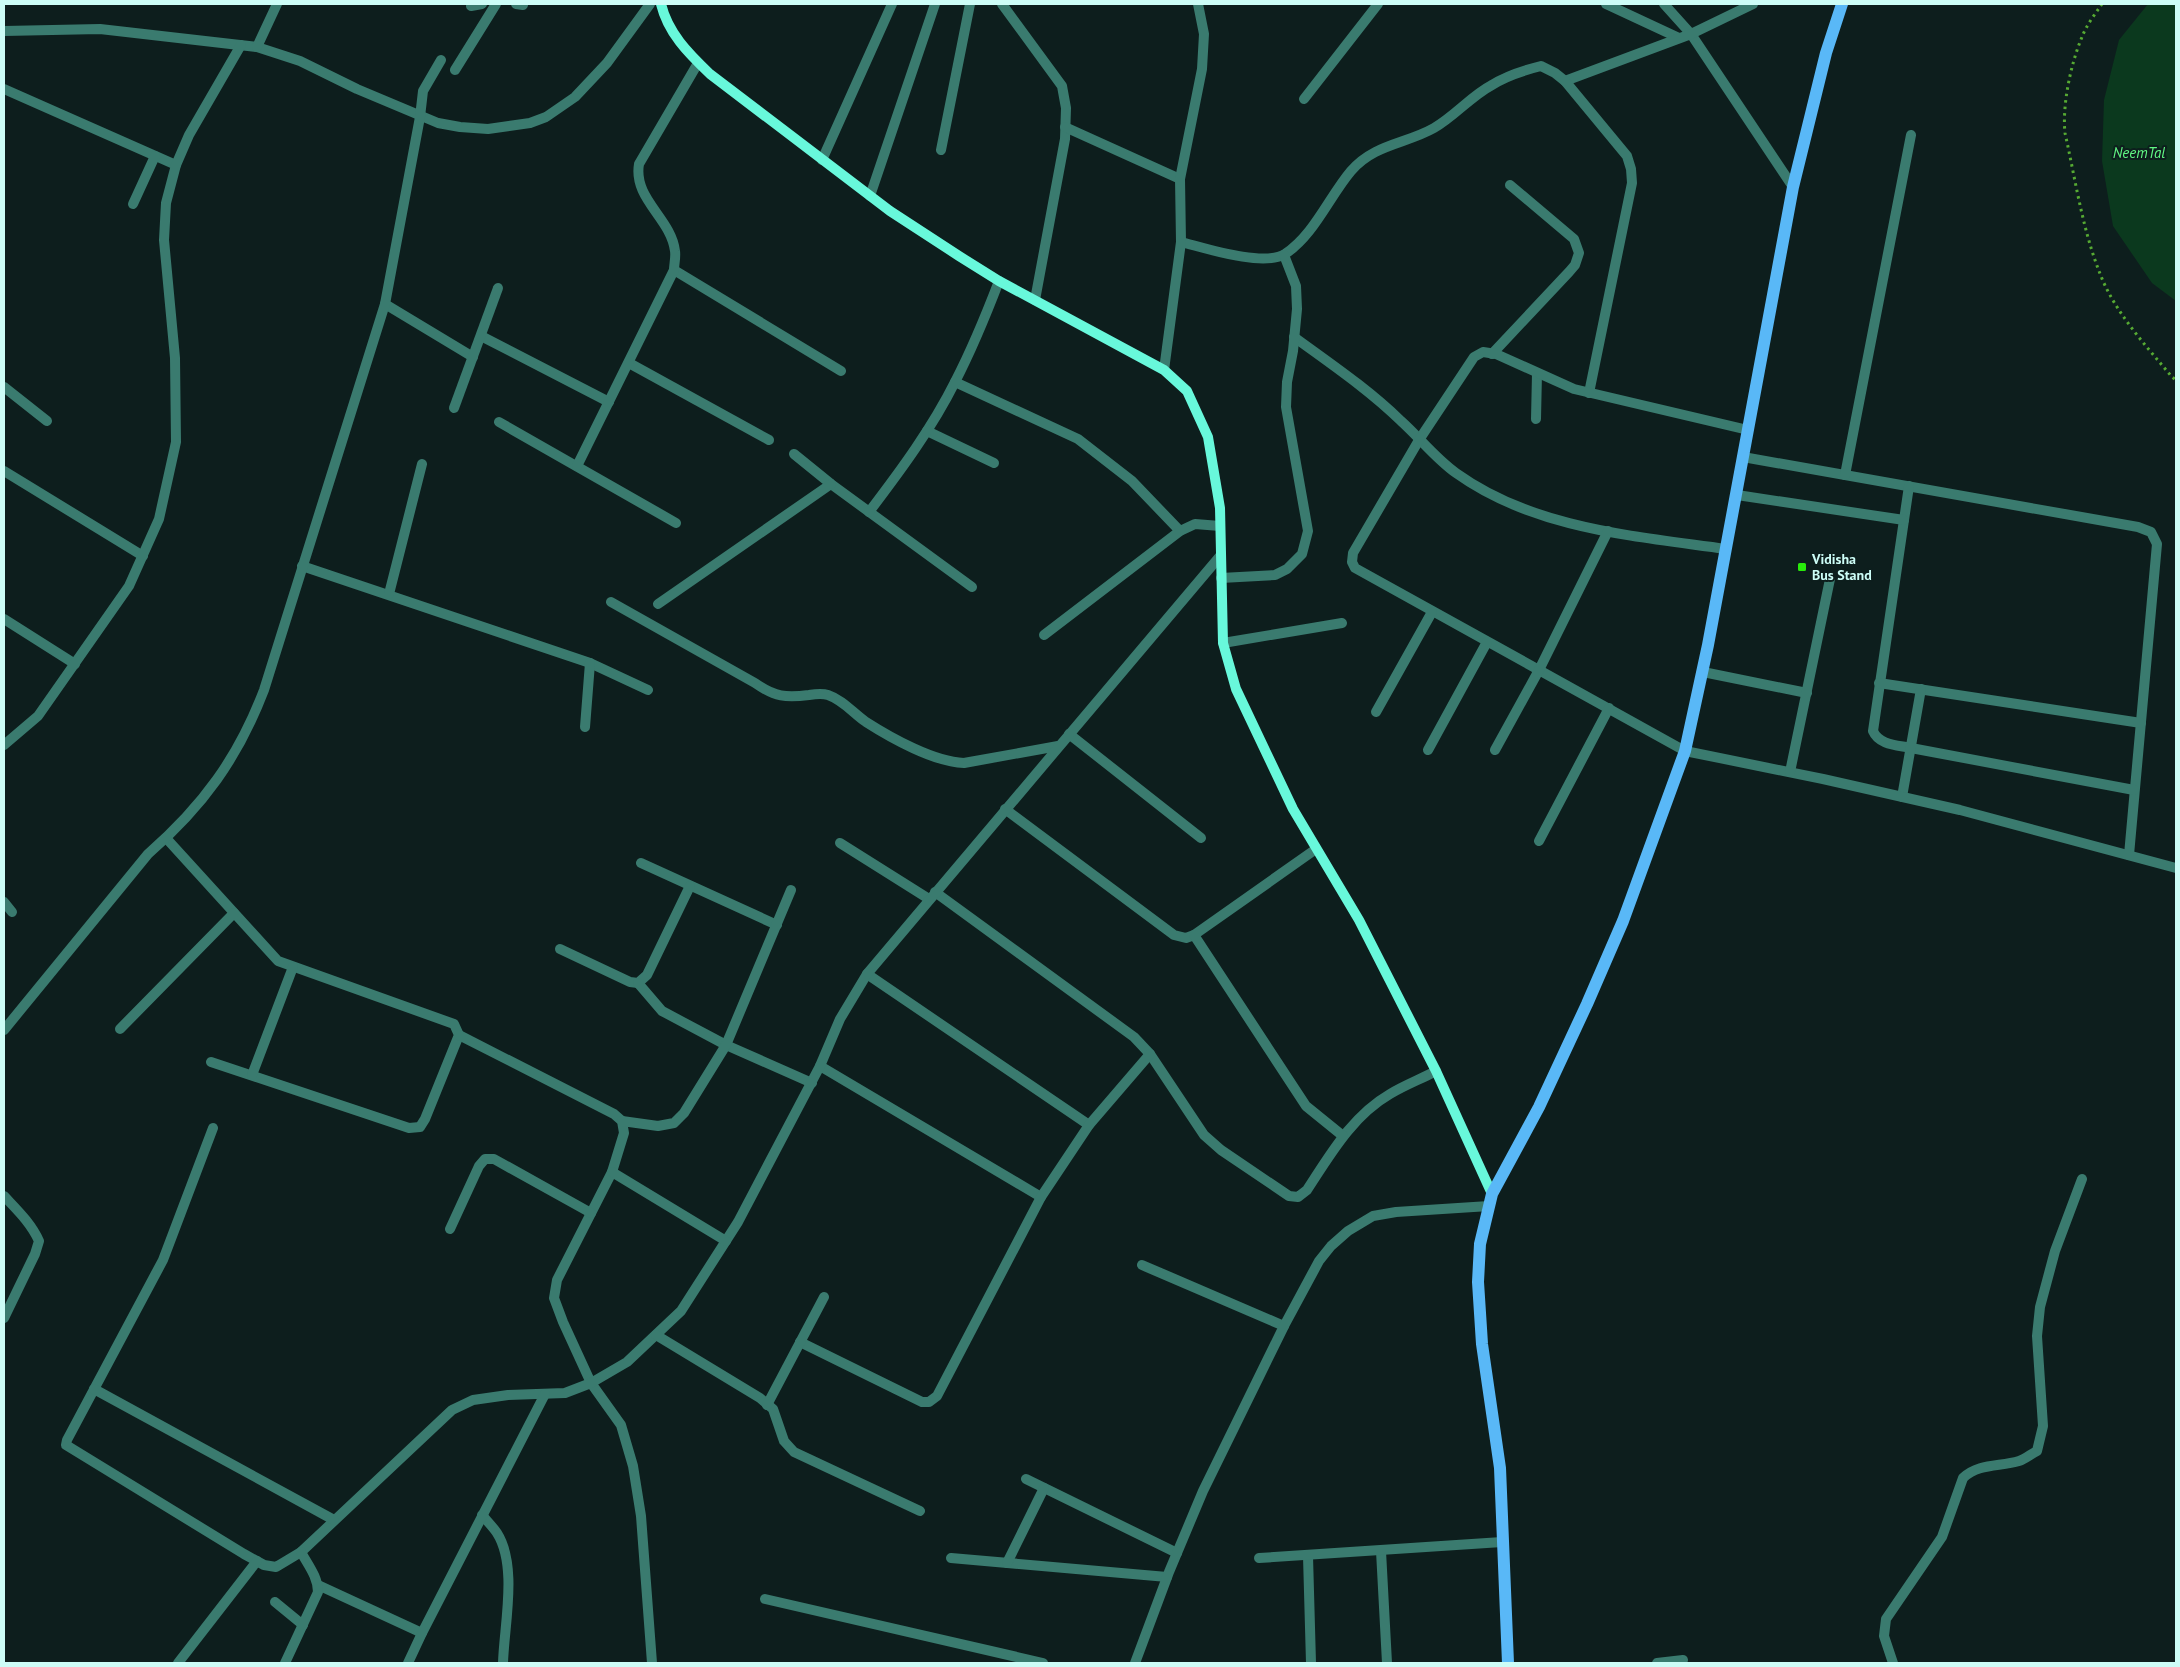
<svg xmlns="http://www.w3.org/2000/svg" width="2180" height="1667" font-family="'PT Sans',sans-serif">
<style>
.water{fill:#0b391e}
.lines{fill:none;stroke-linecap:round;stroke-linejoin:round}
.path{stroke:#56aa33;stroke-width:3;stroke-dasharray:2.5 4;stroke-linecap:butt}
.lane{stroke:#3a7b6f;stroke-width:10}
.street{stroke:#3a7b6f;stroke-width:10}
.secondary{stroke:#68f8db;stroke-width:10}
.primary{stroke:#59b8f7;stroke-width:12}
.poi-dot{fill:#28ea0b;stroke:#0d1e1d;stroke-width:2}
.labels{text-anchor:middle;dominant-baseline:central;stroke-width:4;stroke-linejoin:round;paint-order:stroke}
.poi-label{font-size:14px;font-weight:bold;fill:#cdfdf7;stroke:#0d1e1d;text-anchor:start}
.water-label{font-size:15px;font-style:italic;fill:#60f783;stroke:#0d1e1d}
</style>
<rect width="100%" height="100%" fill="#0d1e1d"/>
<path class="water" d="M 2148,4 L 2176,4 L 2176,301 L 2152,283 L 2113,226 L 2102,161 L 2104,100 L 2119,40 Z"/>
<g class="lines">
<path class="path" d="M 2102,4 C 2095,14 2086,26 2082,37 C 2071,63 2062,105 2065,133 C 2076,182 2083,234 2103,281 C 2119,317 2147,347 2172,377 L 2176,380"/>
<g class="lane">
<path d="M 1743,457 L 2138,527 L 2151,532 L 2157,544 L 2129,855"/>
<path d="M 1845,475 L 1911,135"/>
<path d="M 1909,486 L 1873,731 C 1879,745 1897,745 1911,748 L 2134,790"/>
<path d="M 1737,495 L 1904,520"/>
<path d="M 1879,683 L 2141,723"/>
<path d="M 1902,797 L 1921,689"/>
<path d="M 1142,1265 L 1284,1326"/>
<path d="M 1026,1479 L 1177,1553"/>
<path d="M 951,1558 L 1167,1577"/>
<path d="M 1007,1563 L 1044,1488"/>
<path d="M 1657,1663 L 1683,1660"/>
<path d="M 1893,1663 L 1884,1636 L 1886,1619 L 1942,1537 L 1963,1478 C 1979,1463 2000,1467 2019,1461 C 2025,1459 2031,1454 2037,1451 L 2043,1426 L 2037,1336 L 2040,1307 L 2055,1251 L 2082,1179"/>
</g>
<g class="street">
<path d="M 516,4 L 523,5"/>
<path d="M 1002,4 L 1062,86 L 1066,108 L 1065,139 L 1035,300"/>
<path d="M 1606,4 L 1679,38"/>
<path d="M 1664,4 L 1691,34 L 1793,187"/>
<path d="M 471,6 L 482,4"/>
<path d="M 4,31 L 100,29 L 257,47 L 300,61 L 357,89 L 438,123 L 460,127 L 488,129 L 530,123 L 546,117 L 575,97 L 607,63 L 650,4"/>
<path d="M 257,47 L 277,4"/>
<path d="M 455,70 L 496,4"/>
<path d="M 1565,81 L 1691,34 L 1753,4"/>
<path d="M 4,89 L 176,165"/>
<path d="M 1304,99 L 1378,4"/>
<path d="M 1065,127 L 1180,179"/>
<path d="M 941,150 L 970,4"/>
<path d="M 822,160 L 892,4"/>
<path d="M 870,196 L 935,4"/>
<path d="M 133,204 L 155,156"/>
<path d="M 1181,242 C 1205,248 1263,267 1285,254 C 1314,235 1329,197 1351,171 C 1374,144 1406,144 1434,128 C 1455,116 1471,96 1492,85 C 1506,76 1525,70 1541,66 L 1555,73 L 1565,81 L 1627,156 L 1631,169 L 1632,183 L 1589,393"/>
<path d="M 674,270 L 841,371"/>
<path d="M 385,304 L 473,357"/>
<path d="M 481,336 L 609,402"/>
<path d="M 1294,337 C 1331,364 1368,389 1401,421 C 1420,438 1435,458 1456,473 C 1534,529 1634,536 1726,549"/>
<path d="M 1492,354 L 1569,272 L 1575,265 L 1579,253 L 1574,239 L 1510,185"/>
<path d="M 629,363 L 769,440"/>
<path d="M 1164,370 L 1181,242 L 1180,179 L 1202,69 L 1204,34 L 1198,4"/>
<path d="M 955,382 L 1078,439 L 1132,481 L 1180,531"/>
<path d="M 4,387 L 47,421"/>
<path d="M 454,408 L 498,288"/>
<path d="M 1536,419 L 1537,373"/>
<path d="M 499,422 L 676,523"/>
<path d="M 1748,430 L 1574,389 L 1496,354 L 1483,352 L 1474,357 L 1419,440 L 1353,553 L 1352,562 L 1355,568 L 1685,751 L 1823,779 L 1960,810 L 2176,868"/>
<path d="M 927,431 L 994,463"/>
<path d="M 794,454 L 831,484 L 972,587"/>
<path d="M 577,466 L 674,270 C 674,264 676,257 675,251 C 671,218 633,199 639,164 L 698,63"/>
<path d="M 4,471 L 143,556"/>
<path d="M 869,512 C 901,470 932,428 955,382 C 972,349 986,315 999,281"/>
<path d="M 302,566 L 590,663 L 648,690"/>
<path d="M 1221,578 L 1275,575 L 1287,569 L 1302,554 L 1308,531 L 1286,407 L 1287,382 L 1293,351 L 1297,309 L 1296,286 L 1284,255"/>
<path d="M 389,594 L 422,464"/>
<path d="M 611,602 L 755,683 C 775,697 786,698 809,695 C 815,694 822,693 828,695 C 843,700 853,713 866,722 C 891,738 934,762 964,763 L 1058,746"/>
<path d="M 658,604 L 831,484"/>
<path d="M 4,619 L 75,664"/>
<path d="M 1044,635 L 1180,531 L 1195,524 L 1220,526"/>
<path d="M 1223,643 L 1342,623"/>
<path d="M 1703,672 L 1807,693"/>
<path d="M 1376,712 L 1432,612"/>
<path d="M 585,727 L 590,663"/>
<path d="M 1069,734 L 1201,838"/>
<path d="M 4,745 L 38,716 L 129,586 L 159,519 L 176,442 L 175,358 L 164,240 L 166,203 L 176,165 L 189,135 L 241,45"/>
<path d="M 1428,750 L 1487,642"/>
<path d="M 1495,750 L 1539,670 L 1608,531"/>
<path d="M 1790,772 L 1830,579"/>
<path d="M 1005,809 L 1174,935 L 1186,938 L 1194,935 L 1316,849"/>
<path d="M 166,838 L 278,961 L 454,1024 L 459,1035 L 425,1119 L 420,1127 L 409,1128 L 211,1062"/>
<path d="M 1539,841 L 1609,708"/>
<path d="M 840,843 L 929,899"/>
<path d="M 641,863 L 777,925"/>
<path d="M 935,892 L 1134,1037 L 1150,1054 L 1204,1135 L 1221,1150 L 1289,1196 L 1298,1197 L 1307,1190 C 1330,1155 1352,1116 1390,1094 C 1405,1085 1421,1079 1436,1071"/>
<path d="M 4,902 L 12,912"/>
<path d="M 1194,935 L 1306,1106 L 1343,1136"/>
<path d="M 560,949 L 630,982 L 638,983 L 647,975 L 690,886"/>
<path d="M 867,974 L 1089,1125"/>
<path d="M 638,983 L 662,1011 L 726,1045 L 812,1083"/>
<path d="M 120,1029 L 234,913"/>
<path d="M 4,1030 L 148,854 C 203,806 238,758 264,690 L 385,304 L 420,117 L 423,91 L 441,60"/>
<path d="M 459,1035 L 614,1114 L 622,1121 L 624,1133 L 612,1172 L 557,1280 L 554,1298 L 563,1322 L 591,1383 L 621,1425 L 633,1466 L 641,1516 L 652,1663"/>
<path d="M 820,1066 L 1041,1197"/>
<path d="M 252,1075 L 293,967"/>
<path d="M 622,1121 L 658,1126 L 674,1123 L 684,1113 L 726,1045 L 791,890"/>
<path d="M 213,1128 L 163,1260 L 67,1440 L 66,1445 L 244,1554 L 264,1565 L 276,1567 L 301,1552 L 452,1410 L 473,1400 L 508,1395 L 565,1393 L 591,1383 L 627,1362 L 681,1311 L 738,1222 L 820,1066 L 840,1019 L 867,974 L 1221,555"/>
<path d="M 612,1172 L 726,1241"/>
<path d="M 4,1196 C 17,1210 31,1223 39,1241 L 35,1254 L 4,1318"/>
<path d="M 450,1229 L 479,1166 L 485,1159 L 494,1159 L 591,1213"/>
<path d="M 656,1335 L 760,1398 L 773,1409 L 784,1441 L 794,1452 L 920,1511"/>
<path d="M 800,1342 L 922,1402 L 929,1402 L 937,1396 L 1041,1197 L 1089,1125 L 1150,1054"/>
<path d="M 94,1389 L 334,1520"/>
<path d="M 767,1405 L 824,1297"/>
<path d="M 482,1515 C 487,1521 493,1527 497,1533 C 518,1566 504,1626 503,1663"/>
<path d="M 1381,1551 L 1387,1663"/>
<path d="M 1308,1556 L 1311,1663"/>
<path d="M 1259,1558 L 1502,1542"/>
<path d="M 318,1585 L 422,1633"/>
<path d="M 765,1599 L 1043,1663"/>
<path d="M 275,1602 L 303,1625"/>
<path d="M 178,1663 L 257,1561"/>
<path d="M 285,1663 L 318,1592 C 318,1577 308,1565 301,1552"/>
<path d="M 408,1663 L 422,1633 L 545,1394"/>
<path d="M 1135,1663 L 1169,1572 L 1203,1491 L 1284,1326 L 1319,1261 L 1331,1246 L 1348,1231 L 1373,1216 L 1396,1212 L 1489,1206"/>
</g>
<path class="secondary" d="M 661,4 C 668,33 688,53 710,74 L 890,211 L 959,256 L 999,281 L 1164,370 L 1187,391 L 1208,437 L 1220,508 L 1223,643 L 1236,689 L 1293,809 L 1359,920 L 1436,1071 L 1492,1194"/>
<path class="primary" d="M 1508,1663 L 1500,1468 L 1482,1344 L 1478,1282 L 1480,1244 L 1492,1194 L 1539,1107 L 1587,1004 L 1623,921 L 1685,751 L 1708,645 L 1793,187 L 1826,53 L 1842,4"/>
</g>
<rect class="poi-dot" x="1797" y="562" width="10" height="10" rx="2.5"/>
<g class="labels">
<g class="poi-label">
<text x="1812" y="559">Vidisha<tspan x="1812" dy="16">Bus Stand</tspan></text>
</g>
<g class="water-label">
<text x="2139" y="152">NeemTal</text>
</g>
</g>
<rect width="2180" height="1667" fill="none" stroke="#cdfdf7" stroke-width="10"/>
</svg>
